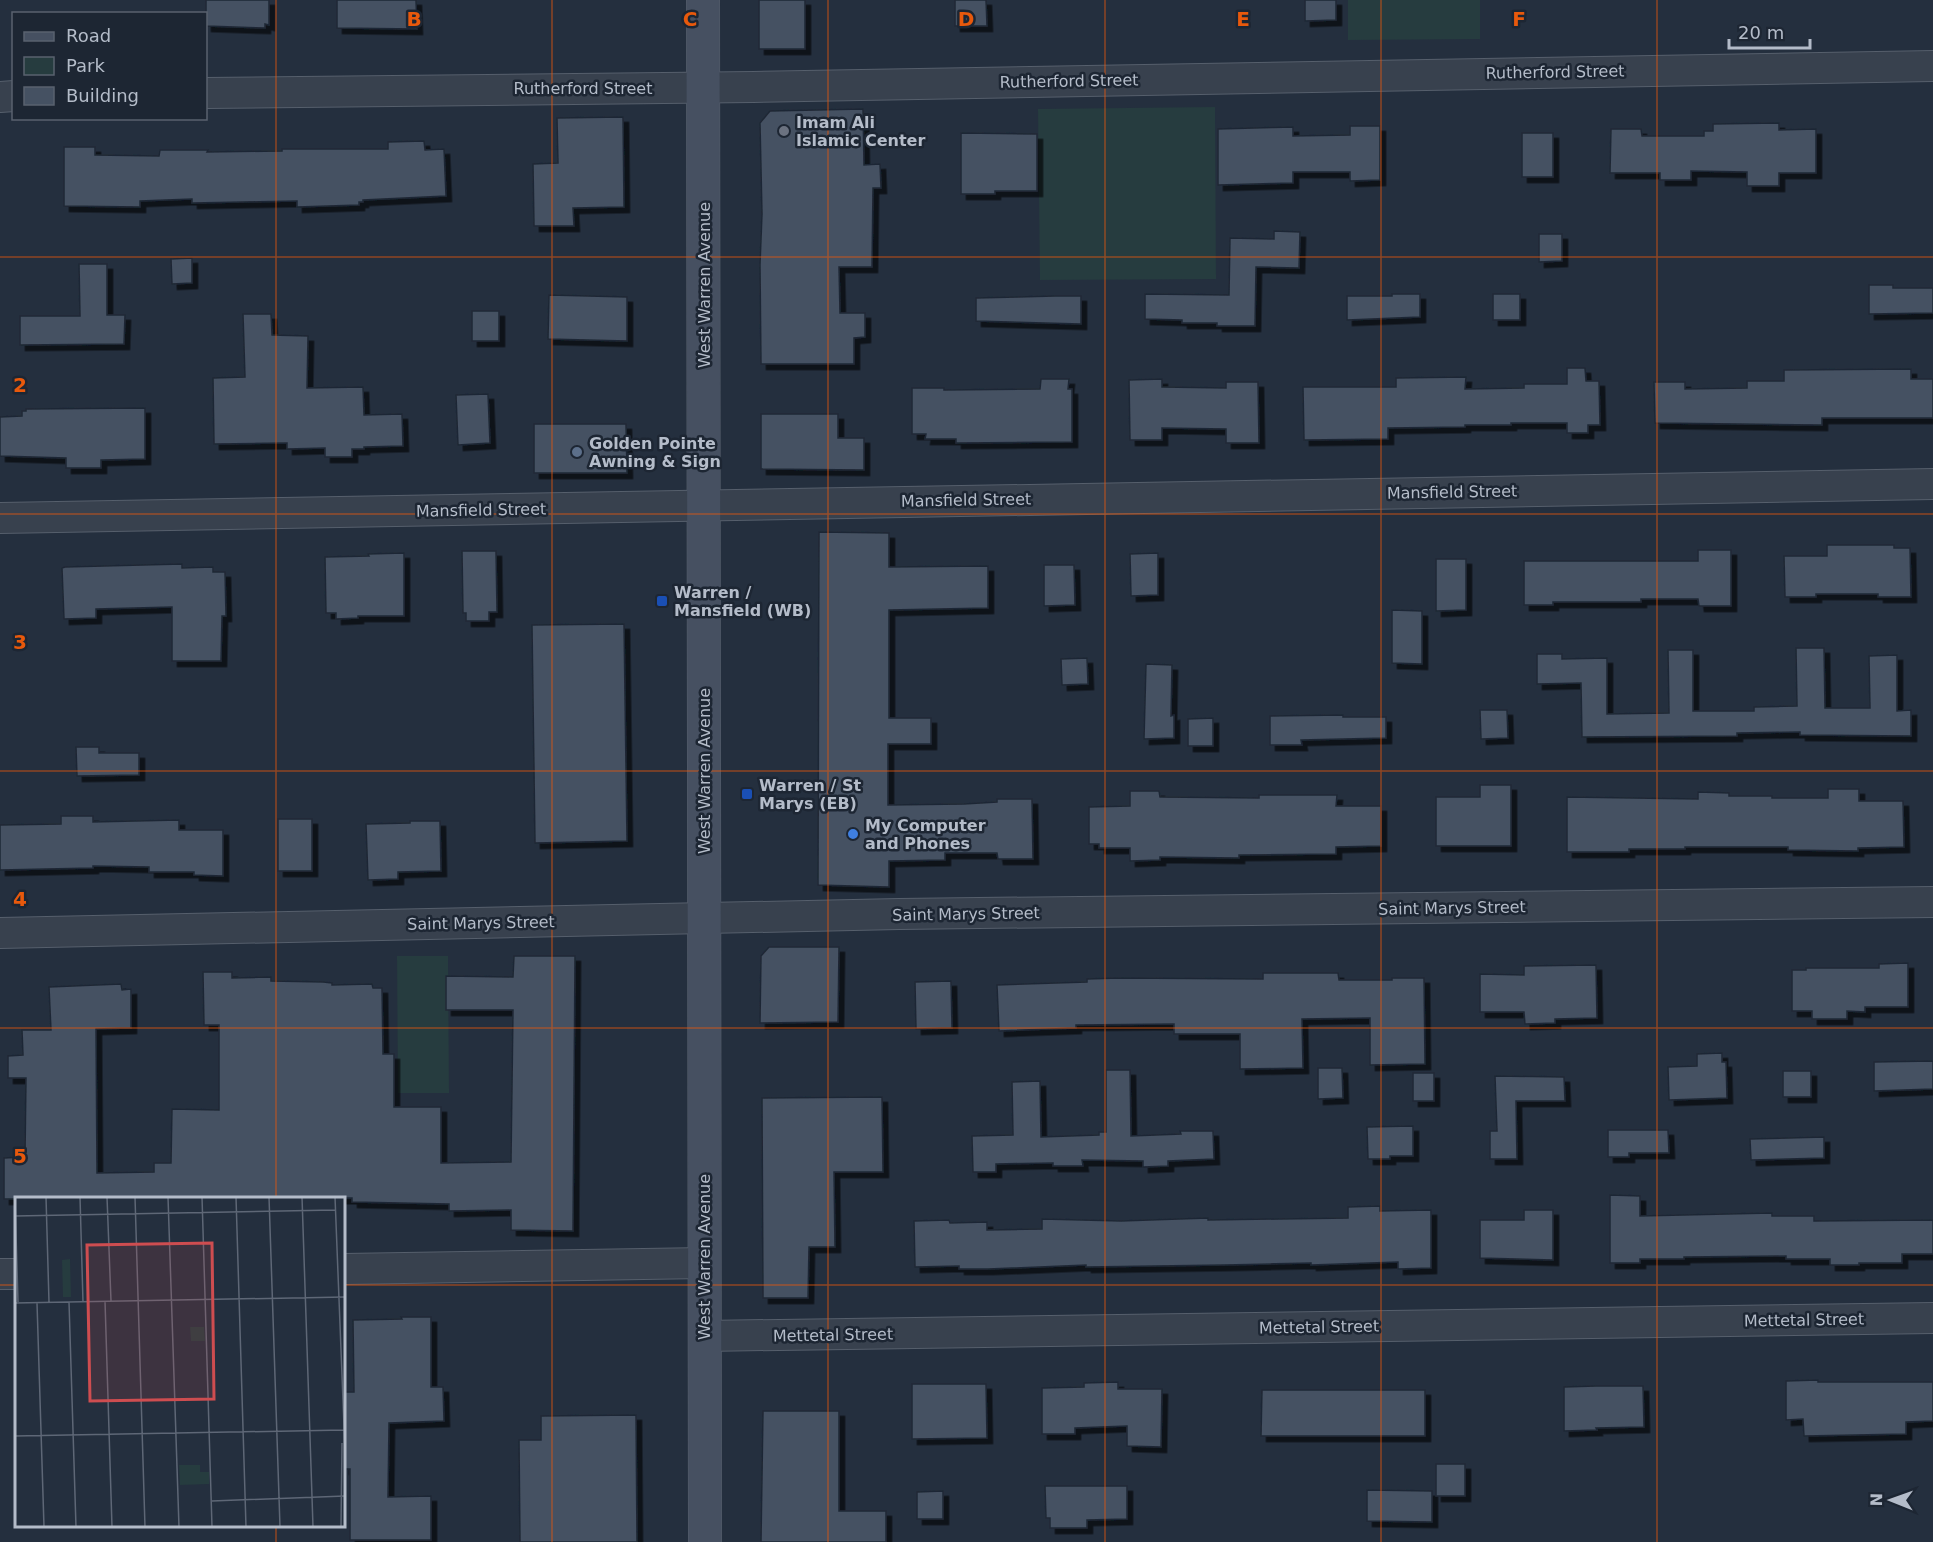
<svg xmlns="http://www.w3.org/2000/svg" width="1933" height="1542" font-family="'DejaVu Sans',sans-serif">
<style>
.green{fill:#263c3f}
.building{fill:#455162;stroke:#1f2835;stroke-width:1.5;filter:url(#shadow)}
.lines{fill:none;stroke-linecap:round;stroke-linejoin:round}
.street-casing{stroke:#565f6c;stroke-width:32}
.secondary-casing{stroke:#565f6c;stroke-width:34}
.street{stroke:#38414e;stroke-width:30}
.secondary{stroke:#465061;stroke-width:33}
.grid{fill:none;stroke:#e8590c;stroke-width:1.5;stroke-opacity:0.55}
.worship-dot{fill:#6b7280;stroke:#1d2633;stroke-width:2}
.service-dot{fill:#5c6f8a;stroke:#1d2633;stroke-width:2}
.transit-dot{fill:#1a4fb4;stroke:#1d2633;stroke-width:2}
.shop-dot{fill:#3f7fe0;stroke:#1d2633;stroke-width:2}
.labels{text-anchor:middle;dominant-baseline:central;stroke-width:5;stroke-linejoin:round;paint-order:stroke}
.street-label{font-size:16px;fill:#b4bcc9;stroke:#1d2633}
.poi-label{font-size:16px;font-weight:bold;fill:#b4bcc9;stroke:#1d2633;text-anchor:start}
.inset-road{fill:none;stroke:#5e6776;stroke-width:1.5}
.view{fill:#ce4d50;fill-opacity:0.15;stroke:#ce4d50;stroke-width:3}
.inset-edge{fill:none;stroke:#b4bcc9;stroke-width:3}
.grid-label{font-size:20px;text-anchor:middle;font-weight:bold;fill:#e8590c;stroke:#1d2633;stroke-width:5;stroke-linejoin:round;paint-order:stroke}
</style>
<defs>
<filter id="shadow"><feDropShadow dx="5.5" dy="5.5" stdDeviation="0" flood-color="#0009"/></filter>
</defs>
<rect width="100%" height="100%" fill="#242f3e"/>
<g class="green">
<path d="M 1348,0 L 1480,0 L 1480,39 L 1348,40 Z"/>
<path d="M 1215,107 L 1216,279 L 1040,280 L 1038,109 Z"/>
<path d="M 397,956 L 448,956 L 449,1093 L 398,1093 Z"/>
</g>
<g class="building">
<path d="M 206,0 L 269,0 L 269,25 L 265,24 L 265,28 L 206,26 Z"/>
<path d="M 337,0 L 416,0 L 417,29 L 337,28 Z"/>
<rect x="759" y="0" width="46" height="49"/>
<path d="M 955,0 L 986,0 L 987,26 L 955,26 Z"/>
<path d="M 1305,0 L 1336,0 L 1336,20 L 1305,21 Z"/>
<path d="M 863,109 L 864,165 L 880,164 L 881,188 L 873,188 L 872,267 L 839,267 L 840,313 L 865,313 L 865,337 L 854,338 L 854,364 L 761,364 L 760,265 L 762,214 L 760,123 L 770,111 Z"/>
<path d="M 623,117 L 624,207 L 573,208 L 574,226 L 534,226 L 533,164 L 558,163 L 557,118 Z"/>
<path d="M 1779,123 L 1779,130 L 1816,129 L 1816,173 L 1779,173 L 1779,186 L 1747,186 L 1747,172 L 1691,171 L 1691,180 L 1660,180 L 1660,173 L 1610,173 L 1611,129 L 1641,129 L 1642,136 L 1704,136 L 1704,131 L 1713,131 L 1713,124 Z"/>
<path d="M 1350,126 L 1380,126 L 1380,180 L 1350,181 L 1350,172 L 1293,172 L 1293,183 L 1218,185 L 1218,129 L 1293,127 L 1293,136 L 1350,135 Z"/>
<path d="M 961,133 L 1037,134 L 1037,191 L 995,191 L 995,194 L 961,194 Z"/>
<rect x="1522" y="133" width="31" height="44"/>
<path d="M 424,141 L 425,150 L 444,149 L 446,196 L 363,200 L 363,202 L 359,202 L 359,205 L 297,207 L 297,201 L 192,203 L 192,199 L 140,201 L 140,207 L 64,206 L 64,147 L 95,147 L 95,155 L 159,156 L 160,150 L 208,150 L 207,152 L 282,151 L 282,149 L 388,149 L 388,142 Z"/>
<path d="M 1274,231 L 1300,232 L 1299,268 L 1256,267 L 1255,326 L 1217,326 L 1217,323 L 1182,323 L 1182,320 L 1145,319 L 1145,294 L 1229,295 L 1230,238 L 1274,239 Z"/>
<path d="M 1539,234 L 1562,234 L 1562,261 L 1539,262 Z"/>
<path d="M 192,258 L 192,283 L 172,284 L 171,259 Z"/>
<path d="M 79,264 L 107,264 L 107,315 L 125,315 L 124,344 L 20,345 L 20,316 L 80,316 Z"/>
<path d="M 1869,285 L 1893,285 L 1893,288 L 1933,288 L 1933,313 L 1869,314 Z"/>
<path d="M 1392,294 L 1420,294 L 1420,317 L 1347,320 L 1347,296 L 1392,296 Z"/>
<rect x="1493" y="294" width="27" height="26"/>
<path d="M 549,295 L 627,297 L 627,341 L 548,339 Z"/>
<path d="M 1055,296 L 1081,296 L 1081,324 L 976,321 L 976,298 Z"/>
<rect x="472" y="311" width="27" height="30"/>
<path d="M 243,314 L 271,314 L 272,335 L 308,336 L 307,388 L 363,387 L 364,415 L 402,414 L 403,446 L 364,447 L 364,449 L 352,449 L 352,457 L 325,457 L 325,448 L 287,449 L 287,443 L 214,444 L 213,378 L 245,377 Z"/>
<path d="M 1567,368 L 1585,368 L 1586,381 L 1599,381 L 1600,425 L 1588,425 L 1588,433 L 1567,433 L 1567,423 L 1511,423 L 1511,425 L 1465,425 L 1465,427 L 1388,428 L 1388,439 L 1304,440 L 1303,387 L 1396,387 L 1396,378 L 1466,377 L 1465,389 L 1524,388 L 1524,384 L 1567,384 Z"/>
<path d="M 1911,369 L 1911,379 L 1933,379 L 1933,418 L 1822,418 L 1822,425 L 1655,423 L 1654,382 L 1685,382 L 1685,389 L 1747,388 L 1747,381 L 1784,381 L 1784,370 Z"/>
<path d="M 1041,379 L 1069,379 L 1068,389 L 1072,389 L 1072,442 L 956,443 L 956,439 L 925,439 L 926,434 L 912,434 L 912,388 L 944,388 L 944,390 L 1040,389 Z"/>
<path d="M 1162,379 L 1162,387 L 1226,388 L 1226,382 L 1258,382 L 1259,443 L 1226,443 L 1226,429 L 1162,428 L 1162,440 L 1130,440 L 1129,380 Z"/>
<path d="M 488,394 L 490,443 L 458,445 L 456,395 Z"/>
<path d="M 145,408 L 145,459 L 101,460 L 101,468 L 66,468 L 66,458 L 0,456 L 0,417 L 22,416 L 22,411 L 26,411 L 26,409 Z"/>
<path d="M 761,414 L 838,414 L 838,438 L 864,438 L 864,470 L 761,469 Z"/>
<path d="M 534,424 L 626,424 L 627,473 L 534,473 Z"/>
<path d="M 819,532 L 889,533 L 889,567 L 988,566 L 988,608 L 889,610 L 889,718 L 931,718 L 931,744 L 888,744 L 888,805 L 964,804 L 997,802 L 997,799 L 1032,799 L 1033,859 L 998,859 L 997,853 L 945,853 L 945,860 L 889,861 L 889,887 L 818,885 Z"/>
<path d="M 1827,545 L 1894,545 L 1894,548 L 1910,548 L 1911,597 L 1878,597 L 1878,594 L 1816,594 L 1816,597 L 1785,597 L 1784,556 L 1827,556 Z"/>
<path d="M 1698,550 L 1731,550 L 1731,606 L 1699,606 L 1698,599 L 1641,599 L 1641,602 L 1553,602 L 1553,605 L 1524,605 L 1524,561 L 1698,561 Z"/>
<path d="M 462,551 L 496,551 L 497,612 L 489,612 L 489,621 L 466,621 L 466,613 L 463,613 Z"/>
<path d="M 404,553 L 404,616 L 358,616 L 358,618 L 336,619 L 336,613 L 326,613 L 325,557 L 369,556 L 368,554 Z"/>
<path d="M 1158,553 L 1158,595 L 1131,596 L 1130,554 Z"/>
<path d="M 1436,559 L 1466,559 L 1466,610 L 1436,611 Z"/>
<path d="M 182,564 L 182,568 L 213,567 L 213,572 L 225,572 L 226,616 L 222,616 L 221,661 L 172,661 L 172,607 L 96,609 L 96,618 L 64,619 L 62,568 L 65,567 Z"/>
<path d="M 1044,565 L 1074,565 L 1075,605 L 1044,606 Z"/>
<path d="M 1392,610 L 1422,611 L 1422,664 L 1392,663 Z"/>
<path d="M 624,624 L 627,841 L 535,843 L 532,625 Z"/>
<path d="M 1796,648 L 1824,648 L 1825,708 L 1870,708 L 1869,656 L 1897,655 L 1897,711 L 1911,710 L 1911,736 L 1800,735 L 1800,732 L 1737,733 L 1737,736 L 1582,737 L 1581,683 L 1537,684 L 1537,654 L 1562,654 L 1562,659 L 1607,658 L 1607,714 L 1669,713 L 1668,650 L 1693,650 L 1693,711 L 1754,711 L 1754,707 L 1797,706 Z"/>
<path d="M 1087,658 L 1088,684 L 1062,685 L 1061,659 Z"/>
<path d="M 1146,664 L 1172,665 L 1171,716 L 1174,715 L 1174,738 L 1144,739 Z"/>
<path d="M 1480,710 L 1507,710 L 1508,738 L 1481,739 Z"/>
<path d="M 1343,715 L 1343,717 L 1386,717 L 1386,738 L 1301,740 L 1302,745 L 1270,745 L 1270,716 Z"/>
<path d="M 1213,718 L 1213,746 L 1188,746 L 1188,719 Z"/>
<path d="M 76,747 L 99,747 L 99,753 L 139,753 L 139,775 L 77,776 Z"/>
<path d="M 1480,785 L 1511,785 L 1511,846 L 1436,846 L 1436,797 L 1480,797 Z"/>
<path d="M 1828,789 L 1859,789 L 1859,801 L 1903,801 L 1904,847 L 1858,848 L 1858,851 L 1788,850 L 1788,847 L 1685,847 L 1685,849 L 1629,849 L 1629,852 L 1567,852 L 1567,797 L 1698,799 L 1698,792 L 1729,793 L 1729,796 L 1772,796 L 1772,798 L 1828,798 Z"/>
<path d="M 1130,791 L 1159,791 L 1160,797 L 1259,798 L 1259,795 L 1337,795 L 1336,806 L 1381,806 L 1381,846 L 1336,847 L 1336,854 L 1239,855 L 1239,858 L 1160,857 L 1160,860 L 1130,861 L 1130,848 L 1099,848 L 1099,844 L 1089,844 L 1089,807 L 1130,806 Z"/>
<path d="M 61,816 L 93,816 L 93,822 L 179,820 L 179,830 L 223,830 L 223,876 L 194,875 L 194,872 L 149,872 L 149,867 L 93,866 L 93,868 L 0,870 L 0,825 L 61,824 Z"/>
<rect x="278" y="819" width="34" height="52"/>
<path d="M 410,821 L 440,821 L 441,871 L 398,872 L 398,879 L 368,880 L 366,824 L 410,823 Z"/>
<path d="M 769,947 L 839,947 L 838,1022 L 760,1023 L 761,956 Z"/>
<path d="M 514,956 L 575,956 L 573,1231 L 511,1230 L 511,1210 L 449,1211 L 449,1204 L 352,1202 L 352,1198 L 4,1199 L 4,1158 L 25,1157 L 26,1078 L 8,1078 L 8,1056 L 23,1055 L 22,1030 L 51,1030 L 49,987 L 121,984 L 122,990 L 131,989 L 131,1028 L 96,1029 L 97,1173 L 154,1172 L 154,1163 L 171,1163 L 172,1109 L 219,1110 L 219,1025 L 204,1025 L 203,972 L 232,972 L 232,978 L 271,977 L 271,981 L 323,982 L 332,983 L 332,985 L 372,984 L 373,988 L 382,988 L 383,1054 L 394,1054 L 394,1107 L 441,1107 L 441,1163 L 511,1162 L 513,1010 L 446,1010 L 446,976 L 513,977 Z"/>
<path d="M 1908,963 L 1908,1007 L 1865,1007 L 1865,1012 L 1847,1011 L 1847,1019 L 1812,1019 L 1812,1011 L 1792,1011 L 1792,970 L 1806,970 L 1806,968 L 1879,968 L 1879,964 Z"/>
<path d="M 1596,965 L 1597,1018 L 1555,1019 L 1555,1023 L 1525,1024 L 1524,1012 L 1480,1012 L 1480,974 L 1524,975 L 1524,966 Z"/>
<path d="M 1263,973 L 1338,973 L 1339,980 L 1392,980 L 1392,978 L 1424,978 L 1425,1064 L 1370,1065 L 1370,1018 L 1302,1019 L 1303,1068 L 1240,1069 L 1240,1034 L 1174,1034 L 1174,1024 L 1076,1025 L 1076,1028 L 999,1031 L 997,985 L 1087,982 L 1087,979 L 1119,978 L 1263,979 Z"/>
<path d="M 951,981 L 952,1028 L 916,1029 L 915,982 Z"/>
<path d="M 1722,1053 L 1722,1062 L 1726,1062 L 1727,1098 L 1669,1100 L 1668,1067 L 1697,1066 L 1697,1054 Z"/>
<path d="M 1933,1061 L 1933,1089 L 1874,1091 L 1874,1062 Z"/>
<path d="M 1318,1068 L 1342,1068 L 1343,1098 L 1318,1099 Z"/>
<path d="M 1106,1070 L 1130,1070 L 1131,1136 L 1181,1134 L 1180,1131 L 1213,1131 L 1214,1159 L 1168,1161 L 1168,1166 L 1143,1167 L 1143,1161 L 1082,1160 L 1083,1166 L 1053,1166 L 1053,1163 L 996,1164 L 996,1172 L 973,1172 L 972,1136 L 1013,1135 L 1012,1082 L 1040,1081 L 1041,1137 L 1099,1135 L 1099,1132 L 1106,1132 Z"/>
<rect x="1783" y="1071" width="28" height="26"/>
<rect x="1413" y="1073" width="21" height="28"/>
<path d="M 1495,1076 L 1564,1077 L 1565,1101 L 1516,1101 L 1517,1159 L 1490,1159 L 1490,1131 L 1497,1131 Z"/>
<path d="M 882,1097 L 883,1172 L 834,1172 L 835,1247 L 809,1247 L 808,1298 L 763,1298 L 762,1098 Z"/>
<path d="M 1413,1126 L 1413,1156 L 1390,1156 L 1390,1159 L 1368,1159 L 1367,1127 Z"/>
<path d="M 1608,1130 L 1668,1130 L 1669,1153 L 1629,1153 L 1629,1157 L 1608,1157 Z"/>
<path d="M 1824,1137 L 1824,1158 L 1751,1160 L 1750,1139 Z"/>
<path d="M 1610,1195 L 1640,1196 L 1640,1216 L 1772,1213 L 1772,1216 L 1814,1216 L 1814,1221 L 1933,1220 L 1933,1254 L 1902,1254 L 1902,1263 L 1859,1263 L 1859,1265 L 1830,1265 L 1830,1259 L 1786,1259 L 1786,1256 L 1684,1257 L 1684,1259 L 1640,1259 L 1640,1263 L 1610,1263 Z"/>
<path d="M 1380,1206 L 1380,1211 L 1431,1210 L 1431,1268 L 1398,1269 L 1398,1262 L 1311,1265 L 1311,1263 L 1224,1265 L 1086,1267 L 1086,1265 L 988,1269 L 959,1269 L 959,1266 L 915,1267 L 914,1221 L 949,1220 L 950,1223 L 987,1222 L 987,1230 L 1042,1229 L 1042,1219 L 1121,1221 L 1208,1218 L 1208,1220 L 1348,1218 L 1348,1207 Z"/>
<path d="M 1524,1210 L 1553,1210 L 1553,1260 L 1480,1258 L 1480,1220 L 1524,1220 Z"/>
<path d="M 401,1317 L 431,1317 L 431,1387 L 443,1387 L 444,1421 L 389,1423 L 388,1497 L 431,1496 L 431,1540 L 350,1540 L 350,1469 L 344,1469 L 344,1392 L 354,1392 L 353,1320 L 402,1319 Z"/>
<path d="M 1818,1380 L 1818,1382 L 1933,1382 L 1933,1421 L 1906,1422 L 1906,1434 L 1804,1436 L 1803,1419 L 1786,1420 L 1786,1381 Z"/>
<path d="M 1118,1382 L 1118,1389 L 1162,1389 L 1161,1447 L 1127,1446 L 1127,1426 L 1075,1428 L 1075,1434 L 1042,1434 L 1042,1388 L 1084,1387 L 1084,1383 Z"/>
<path d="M 912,1384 L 986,1384 L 987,1438 L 912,1439 Z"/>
<path d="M 1596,1386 L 1643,1386 L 1644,1427 L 1596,1428 L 1597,1430 L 1564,1431 L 1564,1387 Z"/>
<path d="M 1262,1390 L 1425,1390 L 1425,1436 L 1261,1436 Z"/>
<path d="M 763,1411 L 839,1411 L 839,1511 L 886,1511 L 886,1542 L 761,1542 Z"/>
<path d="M 636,1415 L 637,1542 L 520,1542 L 519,1440 L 541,1440 L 541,1416 Z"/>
<rect x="1436" y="1464" width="29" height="32"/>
<path d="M 1045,1486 L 1127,1486 L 1127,1519 L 1087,1520 L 1087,1528 L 1050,1528 L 1050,1518 L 1046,1518 Z"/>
<path d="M 1367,1490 L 1432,1491 L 1432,1522 L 1367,1521 Z"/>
<path d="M 943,1491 L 943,1519 L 917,1519 L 917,1492 Z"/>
</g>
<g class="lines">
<defs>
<g id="street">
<path d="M 206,93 L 753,87 L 1933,66"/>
<path d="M 0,97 L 14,96"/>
<path d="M 0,518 L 1933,484"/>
<path d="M 0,933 L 899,914 L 1933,902"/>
<path d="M 344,1269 L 704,1263"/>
<path d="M 0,1274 L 16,1274"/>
<path d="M 704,1336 L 1933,1318"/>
</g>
<path id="secondary" d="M 703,0 L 705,1542"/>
</defs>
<use href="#street" class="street-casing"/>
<use href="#secondary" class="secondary-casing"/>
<use href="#street" class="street"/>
<use href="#secondary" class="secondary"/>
</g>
<path class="grid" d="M 276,0 L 276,1198M 552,0 L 552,1542M 828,0 L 828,1542M 1105,0 L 1105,1542M 1381,0 L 1381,1542M 1657,0 L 1657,1542M 0,257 L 1933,257M 0,514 L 1933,514M 0,771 L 1933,771M 0,1028 L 1933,1028M 0,1285 L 16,1285M 344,1285 L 1933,1285M 276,1526 L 276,1542"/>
<circle class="worship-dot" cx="784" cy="131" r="6"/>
<circle class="service-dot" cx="577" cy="452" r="6"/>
<g class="transit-dot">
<rect x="656" y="595" width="12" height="12" rx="3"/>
<rect x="741" y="788" width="12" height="12" rx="3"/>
</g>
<circle class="shop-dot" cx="853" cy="834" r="6"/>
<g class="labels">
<g class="street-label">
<text transform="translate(1555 72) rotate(-1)">Rutherford Street</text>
<text transform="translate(1069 81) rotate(-1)">Rutherford Street</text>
<text x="583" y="88">Rutherford Street</text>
<text transform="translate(704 285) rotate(-90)">West Warren Avenue</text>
<text transform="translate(1452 492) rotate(-1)">Mansfield Street</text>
<text transform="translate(966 500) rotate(-1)">Mansfield Street</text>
<text transform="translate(481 510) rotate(-1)">Mansfield Street</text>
<text transform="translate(704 771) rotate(-90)">West Warren Avenue</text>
<text transform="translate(1452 908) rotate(-1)">Saint Marys Street</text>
<text transform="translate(966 914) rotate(-1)">Saint Marys Street</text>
<text transform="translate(481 923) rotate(-1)">Saint Marys Street</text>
<text transform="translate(704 1257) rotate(-90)">West Warren Avenue</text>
<text transform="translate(1804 1320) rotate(-1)">Mettetal Street</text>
<text transform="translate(1319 1327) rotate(-1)">Mettetal Street</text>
<text transform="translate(833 1335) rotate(-1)">Mettetal Street</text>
</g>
<g class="poi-label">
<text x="796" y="122">Imam Ali<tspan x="796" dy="18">Islamic Center</tspan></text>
<text x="589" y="443">Golden Pointe<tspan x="589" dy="18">Awning &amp; Sign</tspan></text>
<text x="674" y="592">Warren /<tspan x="674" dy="18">Mansfield (WB)</tspan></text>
<text x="759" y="785">Warren / St<tspan x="759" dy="18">Marys (EB)</tspan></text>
<text x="865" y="825">My Computer<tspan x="865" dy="18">and Phones</tspan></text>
</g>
</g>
<g transform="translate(15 1197)">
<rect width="330" height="330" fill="#242f3e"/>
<path d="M 55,62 L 56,100 L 48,100 L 47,63 ZM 175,130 L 189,130 L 190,144 L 176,144 ZM 164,268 L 185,268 L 185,275 L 194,275 L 194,287 L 165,288 Z" fill="#263c3f"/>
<path class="inset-road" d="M 31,0 L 34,105M 65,0 L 68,105M 92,0 L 96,104M 120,0 L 130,330M 153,0 L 164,330M 187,0 L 197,330M 221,0 L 231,330M 254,0 L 265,330M 287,0 L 298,330M 320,0 L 330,255M 0,2 L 3,105M 0,19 L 320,13M 90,104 L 97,330M 54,105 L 61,330M 0,106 L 330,100M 22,106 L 29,330M 0,239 L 329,233M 197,304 L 330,299M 326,330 L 327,246"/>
<path class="view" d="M 197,46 L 199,202 L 75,204 L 72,48 Z"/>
<rect width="330" height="330" class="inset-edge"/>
</g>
<g class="grid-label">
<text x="414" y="26">B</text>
<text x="690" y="26">C</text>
<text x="966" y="26">D</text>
<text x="1243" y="26">E</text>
<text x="1519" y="26">F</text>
<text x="20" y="392">2</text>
<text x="20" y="649">3</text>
<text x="20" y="906">4</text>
<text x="20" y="1163">5</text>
</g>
<rect x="12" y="12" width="195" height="108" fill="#1d2633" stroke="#59626f" stroke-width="1.5"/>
<rect x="24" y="32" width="30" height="9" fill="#465061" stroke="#59626f" stroke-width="1.5"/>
<text x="66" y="42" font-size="18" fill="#b4bcc9">Road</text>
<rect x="24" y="57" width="30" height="18" fill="#263c3f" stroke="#59626f" stroke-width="1.5"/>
<text x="66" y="72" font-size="18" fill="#b4bcc9">Park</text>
<rect x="24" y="87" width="30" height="18" fill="#455162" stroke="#59626f" stroke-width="1.5"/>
<text x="66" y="102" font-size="18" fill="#b4bcc9">Building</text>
<g transform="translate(1891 1500) rotate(271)" stroke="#1d2633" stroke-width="4.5" paint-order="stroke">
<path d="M0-4.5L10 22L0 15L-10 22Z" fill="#b4bcc9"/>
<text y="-9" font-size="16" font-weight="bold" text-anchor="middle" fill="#b4bcc9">N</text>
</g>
<path d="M1729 39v9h81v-9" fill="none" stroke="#b4bcc9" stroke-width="3"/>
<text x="1738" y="39" font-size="18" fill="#b4bcc9" stroke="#1d2633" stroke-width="4.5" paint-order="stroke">20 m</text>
</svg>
